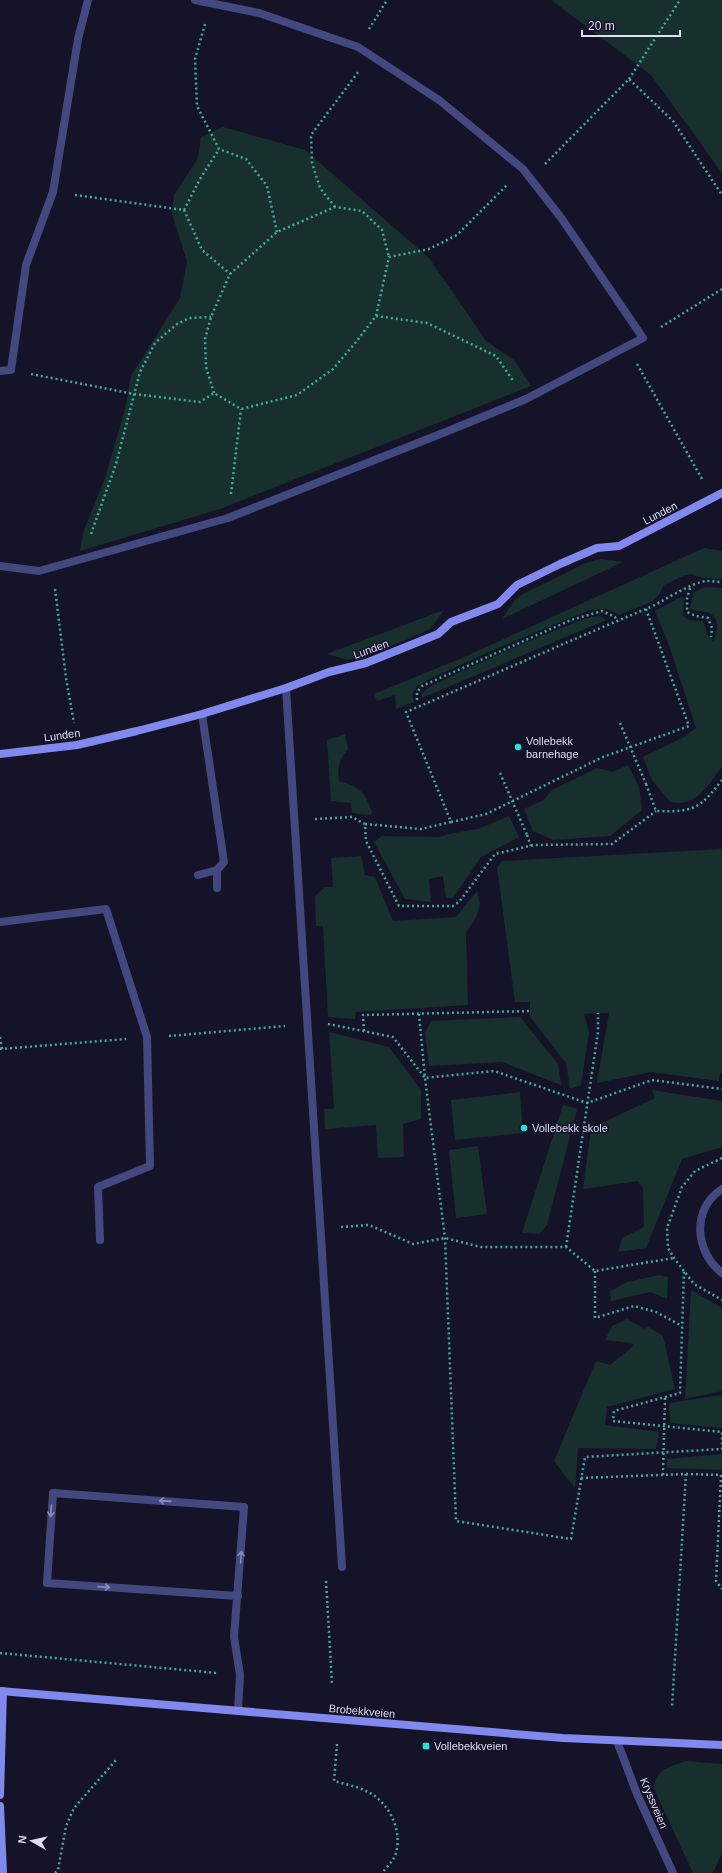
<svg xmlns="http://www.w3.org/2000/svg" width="722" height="1873" font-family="Arial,sans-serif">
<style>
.green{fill:#17302d}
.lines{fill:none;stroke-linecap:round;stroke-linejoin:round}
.path{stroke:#40ac9a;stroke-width:2.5;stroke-dasharray:2 3;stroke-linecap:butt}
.lane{stroke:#444880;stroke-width:8}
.street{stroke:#444880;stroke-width:8}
.secondary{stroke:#8189ef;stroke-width:8}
.path-bridge{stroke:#40ac9a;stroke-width:2.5;stroke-dasharray:2 3;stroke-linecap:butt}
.oneway{stroke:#898cb7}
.poi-dot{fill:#22e2e1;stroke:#151327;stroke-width:1.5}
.labels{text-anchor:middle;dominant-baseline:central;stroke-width:3;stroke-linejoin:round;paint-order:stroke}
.street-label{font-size:11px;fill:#dedefb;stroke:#151327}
.poi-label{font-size:11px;fill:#dedefb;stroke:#151327;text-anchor:start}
</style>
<rect width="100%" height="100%" fill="#151327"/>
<g class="green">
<path d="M 551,0 L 722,0 L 722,173 L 651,75 Z"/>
<path d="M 223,127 L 305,150 L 429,258 L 486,341 L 514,360 L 531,386 L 220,509 L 80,551 L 83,533 L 105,478 L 125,409 L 131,376 L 180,298 L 187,261 L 172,214 L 174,195 L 198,158 L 201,137 Z"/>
<path d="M 704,548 L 722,551 L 722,579 L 702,578 L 691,574 L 683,576 L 664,585 L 658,596 L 651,602 L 619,615 C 609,607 599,609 587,611 L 493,650 L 430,679 L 417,686 L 412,695 L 414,702 L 396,709 L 395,695 L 377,701 L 374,694 L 462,658 Z"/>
<path d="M 600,559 L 623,562 L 502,619 L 515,600 L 523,594 L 586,563 Z"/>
<path d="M 705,587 L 722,588 L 722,767 C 707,785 697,808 670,802 L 652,780 L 643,757 L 684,737 L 696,728 L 670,648 L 655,611 L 681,597 L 684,598 L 683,616 L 689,620 L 703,621 L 708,636 L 711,637 L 713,642 C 722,622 717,610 695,611 L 690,608 L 693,593 Z"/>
<path d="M 444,610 L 430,629 L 404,641 L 348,660 L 327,654 Z"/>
<path d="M 599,616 L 606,620 L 422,698 L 422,693 L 432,685 L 524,643 L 586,618 Z"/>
<path d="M 345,734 L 348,749 C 339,760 337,767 339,781 C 360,787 365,792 372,812 L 370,815 L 352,813 L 351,803 L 331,801 L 327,740 Z"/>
<path d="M 628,765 L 639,787 L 642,810 L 610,836 L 553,840 L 533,831 L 524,809 L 544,800 L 552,790 L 597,768 L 613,772 Z"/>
<path d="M 509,816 L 519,837 L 481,857 L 453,898 L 446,898 L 443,876 L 429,879 L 431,902 L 405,899 L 374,842 L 382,836 L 440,837 L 448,834 L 478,829 Z"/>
<path d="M 722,849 L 722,1073 L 720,1073 L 719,1081 L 651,1072 L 597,1083 L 609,1013 L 584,1014 L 589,1032 L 581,1085 L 570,1089 L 566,1063 L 530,1017 L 530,1002 L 515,1002 L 497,867 L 502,861 Z"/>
<path d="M 361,856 L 365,875 L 375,877 L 393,921 L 456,917 L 477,891 L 480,904 L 477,915 L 466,933 L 468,1005 L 356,1012 L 355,1019 L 328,1017 L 323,926 L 316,926 L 315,896 L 325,887 L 333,887 L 331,858 Z"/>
<path d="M 520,1017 L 558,1064 L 561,1085 L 502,1062 L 429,1066 L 425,1033 L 431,1021 Z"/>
<path d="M 329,1032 L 389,1047 L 421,1090 L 421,1119 L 403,1124 L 404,1157 L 378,1158 L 376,1125 L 325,1129 L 324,1109 L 334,1109 Z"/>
<path d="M 652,1090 L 722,1101 L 722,1147 L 682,1159 L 646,1248 L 618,1252 L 622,1238 L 644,1227 L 643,1188 L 638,1181 L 583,1189 L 591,1128 L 655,1098 Z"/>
<path d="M 520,1092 L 523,1133 L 455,1140 L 451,1100 Z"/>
<path d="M 563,1105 L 577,1109 L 547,1225 L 539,1234 L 522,1233 Z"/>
<path d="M 478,1146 L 487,1214 L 456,1218 L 449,1150 Z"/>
<path d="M 659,1275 L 668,1277 L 667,1299 L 650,1292 L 611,1301 L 610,1291 L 627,1282 Z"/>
<path d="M 691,1290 L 722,1308 L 722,1391 L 685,1399 Z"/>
<path d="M 627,1319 L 645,1329 L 647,1326 L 663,1336 L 675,1389 L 607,1407 L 605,1425 L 659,1432 L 656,1449 L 578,1448 L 575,1488 L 554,1461 L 596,1361 L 610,1365 L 631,1348 L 633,1345 L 631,1343 L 605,1340 L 612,1326 Z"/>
<path d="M 722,1395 L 722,1428 L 670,1423 L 669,1403 Z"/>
<path d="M 722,1454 L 722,1470 L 667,1468 L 667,1459 Z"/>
<path d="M 686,1761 L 722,1764 L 722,1853 L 713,1873 L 693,1873 L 654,1789 C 655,1769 669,1767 686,1761 Z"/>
</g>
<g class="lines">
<g class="path">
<path d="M 205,24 L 195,59 L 197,106 L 219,149 L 246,159 L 267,186 L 277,232"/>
<path d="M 369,29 L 387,0"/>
<path d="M 629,79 L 680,0"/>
<path d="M 545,164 L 629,79 L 673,121 L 722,195"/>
<path d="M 75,195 L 184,210 L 202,250 L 230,274"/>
<path d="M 335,207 L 320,188 L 312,163 L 311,135 L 359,71"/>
<path d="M 184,210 L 200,179 L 219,149"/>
<path d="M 376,316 L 427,323 L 496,356 L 514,382"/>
<path d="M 661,327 L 722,289"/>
<path d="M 637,364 L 702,479"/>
<path d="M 31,374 L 134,394 L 200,402 L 214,393 L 241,409 L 297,395 L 333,369 L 356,342 L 376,316 L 389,257 L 429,249 L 457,235 L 508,184"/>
<path d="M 214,393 L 206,367 L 205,339 L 211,317 L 230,274 L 277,232 L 335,207 L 362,211 L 382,230 L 389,257"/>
<path d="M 231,494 L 241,409"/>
<path d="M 91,534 L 116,464 L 140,372 L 155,343 L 177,324 L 189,318 L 211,317"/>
<path d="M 690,588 L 687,599 L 687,612 L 696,616 L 708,618 L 712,628 L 711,637"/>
<path d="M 55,589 L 66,678 L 74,723"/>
<path d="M 646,609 L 689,726 L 603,757 L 486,814 L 451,822 L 406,712 C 486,678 566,642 646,609 C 661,603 693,581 707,581 C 712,581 717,582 722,582"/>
<path d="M 417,700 L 417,692 L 422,686 L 571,620 L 602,611 L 615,617 L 617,621"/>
<path d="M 646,784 L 656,811 C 693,812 699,810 722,780"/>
<path d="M 315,819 L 352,817 L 365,824"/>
<path d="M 451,822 L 421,829 L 365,824 L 366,841 L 399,906 L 453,906 L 459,902 L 495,854 L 534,845 L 612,844 L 656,811"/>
<path d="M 527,835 L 531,846"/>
<path d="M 419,1014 L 425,1078 L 445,1238 L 456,1521 L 571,1539 L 585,1457 L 722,1449 L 722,1432 L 613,1421 L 614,1411 L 680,1393 L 684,1270"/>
<path d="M 328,1024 L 393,1037 L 425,1078 L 494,1071 L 587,1103 L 652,1080 L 722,1089"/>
<path d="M 364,1031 L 363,1015 L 530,1011"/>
<path d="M 169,1036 L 285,1026"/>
<path d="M 0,1037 L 2,1049"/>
<path d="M 0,1049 L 126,1039"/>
<path d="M 722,1158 L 695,1171 L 682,1187 L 667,1228 L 668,1248 L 674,1258 L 694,1284 L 722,1300"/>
<path d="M 341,1227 L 369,1225 L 413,1244 L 445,1238 L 481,1247 L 566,1247 L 595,1271 L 674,1258"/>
<path d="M 566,1247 L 598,1032 L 598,1013"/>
<path d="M 595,1271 L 595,1318 L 634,1306 L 656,1312 L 682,1326"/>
<path d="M 686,1474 L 721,1475"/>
<path d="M 663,1475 L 665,1397"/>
<path d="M 721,1475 L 716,1581 L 722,1589"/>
<path d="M 581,1478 L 686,1474 L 672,1707"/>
<path d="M 326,1581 L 332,1683"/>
<path d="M 0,1653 L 217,1673"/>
<path d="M 337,1744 L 334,1781 C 344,1784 356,1786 366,1791 C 389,1801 404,1832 395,1856 C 392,1862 386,1868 382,1873"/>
<path d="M 55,1873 L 58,1870 L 66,1826 L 74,1808 L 116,1760"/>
</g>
<g class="lane">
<path d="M 0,371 L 11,370 L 26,265 L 53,192 L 78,39 L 88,0"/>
<path d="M 0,566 L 39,571 L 228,518 L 453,429 L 526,399 L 643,338 L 562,219 L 523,169 L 439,100 L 358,47 L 259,13 L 195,0"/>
<path d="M 286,688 L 342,1567"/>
<path d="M 217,870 L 217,888"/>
<path d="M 198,875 L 217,870 L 224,862 L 202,714"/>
<path d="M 0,922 L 106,909 L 147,1037 L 150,1166 L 98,1187 L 100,1240"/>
<path d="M 722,1189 C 691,1209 695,1252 722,1273"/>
<path d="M 238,1596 L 47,1583 L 53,1493 L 244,1507 L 234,1637 L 240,1675 L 238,1711"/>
</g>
<path class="street" d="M 617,1741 L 637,1794 L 673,1873"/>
<g class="secondary">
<path d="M 0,754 L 77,745 L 137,731 L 202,714 L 286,688 L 329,672 L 366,663 L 438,634 L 451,622 L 498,604 L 517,585 L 560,564 L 597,548 L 619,546 L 722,493"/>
<path d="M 0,1691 L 563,1738 L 722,1745"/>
<path d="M 0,1795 L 3,1691"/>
<path d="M 0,1806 L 3,1873"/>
</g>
<g class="path-bridge">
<path d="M 620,723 L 646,784"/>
<path d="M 500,773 L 527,835"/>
</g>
</g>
<defs><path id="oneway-shaft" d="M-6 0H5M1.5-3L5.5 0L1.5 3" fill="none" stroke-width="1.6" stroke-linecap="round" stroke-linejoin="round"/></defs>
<g class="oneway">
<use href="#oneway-shaft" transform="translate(165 1501) rotate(-176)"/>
<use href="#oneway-shaft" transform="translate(51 1511) rotate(94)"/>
<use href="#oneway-shaft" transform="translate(241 1557) rotate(-86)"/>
<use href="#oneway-shaft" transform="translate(104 1587) rotate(4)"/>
</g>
<g class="poi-dot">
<circle cx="518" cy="747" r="4"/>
<circle cx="524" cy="1128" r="4"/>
<rect x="422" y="1742" width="8" height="8" rx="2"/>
</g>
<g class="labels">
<g class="street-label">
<text transform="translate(660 513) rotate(-27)">Lunden</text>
<text transform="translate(371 649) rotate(-20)">Lunden</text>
<text transform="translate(62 735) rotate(-8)">Lunden</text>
<text transform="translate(362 1711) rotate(5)">Brobekkveien</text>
<text transform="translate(654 1803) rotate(67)">Kryssveien</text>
</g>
<g class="poi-label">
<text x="526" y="741">Vollebekk<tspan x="526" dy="13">barnehage</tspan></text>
<text x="532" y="1128">Vollebekk skole</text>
<text x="434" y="1746">Vollebekkveien</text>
</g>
</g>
<g transform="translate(32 1841) rotate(278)" stroke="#151327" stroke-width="3" paint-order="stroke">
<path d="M0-3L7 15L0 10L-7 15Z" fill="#dedefb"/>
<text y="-6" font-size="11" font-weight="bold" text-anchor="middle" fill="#dedefb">N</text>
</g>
<path d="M582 30v6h98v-6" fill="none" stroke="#dedefb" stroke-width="2"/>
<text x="588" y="30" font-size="12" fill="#dedefb" stroke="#151327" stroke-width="3" paint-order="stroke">20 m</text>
</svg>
